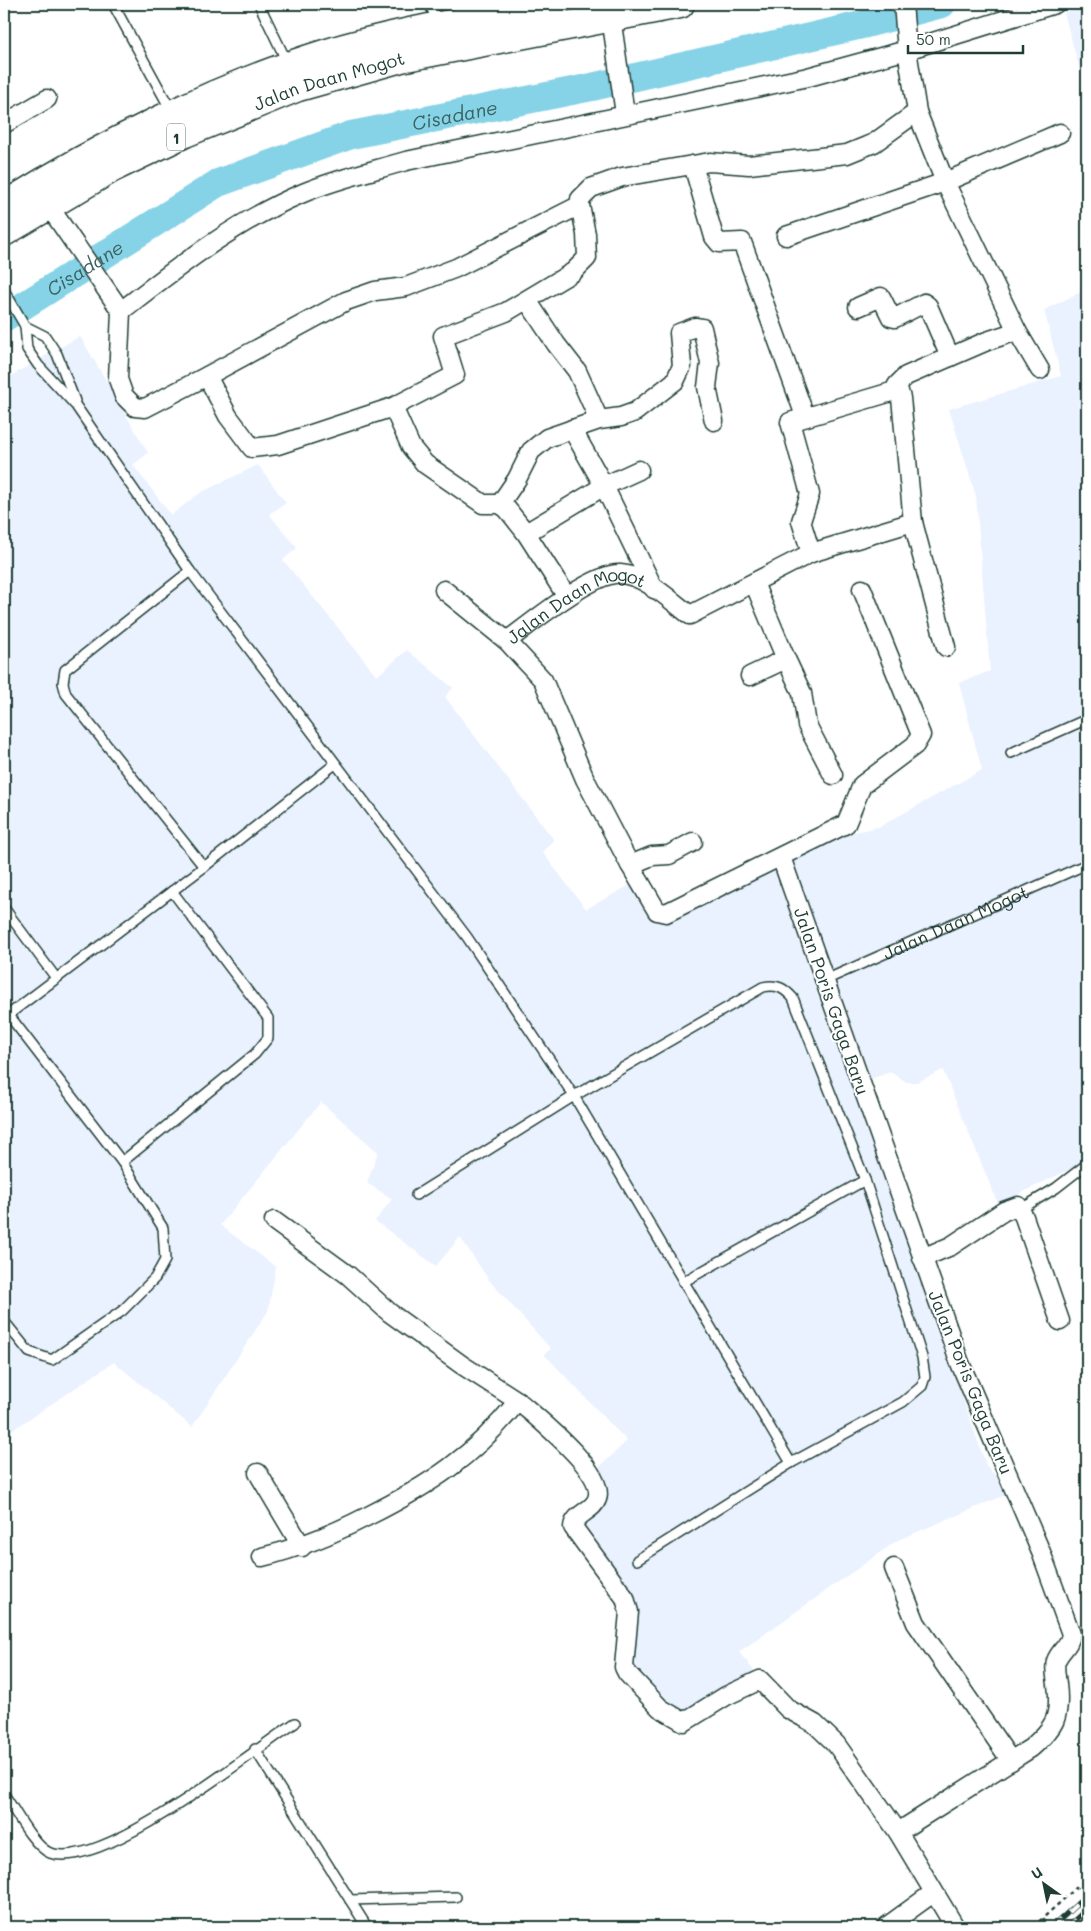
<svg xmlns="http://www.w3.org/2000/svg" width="1091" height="1931" font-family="Mali,sans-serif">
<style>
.built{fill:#eaf1ff}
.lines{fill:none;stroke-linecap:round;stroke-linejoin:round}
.river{stroke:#86d2e6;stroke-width:28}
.lane-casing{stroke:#1f3d34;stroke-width:12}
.street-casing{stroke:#1f3d34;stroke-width:21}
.highway-casing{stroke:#1f3d34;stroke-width:31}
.path{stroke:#1f3d34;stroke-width:2.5;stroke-dasharray:4 4;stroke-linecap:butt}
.lane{stroke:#fff;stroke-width:9}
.street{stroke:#fff;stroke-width:18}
.highway{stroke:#fff;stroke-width:28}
.rail-casing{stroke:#1f3d34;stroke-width:5.5}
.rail{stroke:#fff;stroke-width:4;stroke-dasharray:11;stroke-linecap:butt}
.labels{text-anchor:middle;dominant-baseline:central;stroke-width:4;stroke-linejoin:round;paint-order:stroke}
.shield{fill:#fff;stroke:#627771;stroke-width:1}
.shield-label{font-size:16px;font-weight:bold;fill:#1f3d34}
.street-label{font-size:18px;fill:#1f3d34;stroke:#fff}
.water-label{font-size:19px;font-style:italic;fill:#396260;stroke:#fff}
</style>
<rect width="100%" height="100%" fill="#fff"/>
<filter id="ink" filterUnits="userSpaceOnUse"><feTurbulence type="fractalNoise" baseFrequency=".02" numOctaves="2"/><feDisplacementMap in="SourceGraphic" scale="10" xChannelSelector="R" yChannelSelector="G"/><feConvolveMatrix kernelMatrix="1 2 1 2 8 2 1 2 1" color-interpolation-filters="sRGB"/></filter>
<g filter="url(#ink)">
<g class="built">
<path d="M 1087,4 L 1087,95 L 1064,13 Z"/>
<path d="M 1087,289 L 1087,1161 L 998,1204 L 943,1070 L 917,1082 L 907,1082 L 890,1072 L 854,1085 L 986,1465 L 1010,1493 L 898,1540 L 739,1652 L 758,1676 L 699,1713 L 685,1731 L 651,1710 L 619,1674 L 624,1604 L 568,1536 L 599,1504 L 589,1477 L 627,1441 L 544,1354 L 551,1349 L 489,1280 L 460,1237 L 436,1266 L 375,1221 L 392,1199 L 367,1183 L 378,1152 L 321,1102 L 220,1225 L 276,1267 L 268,1311 L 192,1427 L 114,1362 L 11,1431 L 4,1424 L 4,380 L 80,336 L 148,453 L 133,465 L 171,515 L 200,493 L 258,465 L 286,503 L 269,514 L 297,548 L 283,560 L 377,676 L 407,650 L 453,688 L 445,697 L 554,840 L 542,852 L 586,909 L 636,882 L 654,917 L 825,838 L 879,827 L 982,770 L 959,683 L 990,671 L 976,496 L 949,409 L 1061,376 L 1044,310 Z"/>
</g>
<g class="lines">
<path class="river" id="s1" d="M 4,318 L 218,183 L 351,135 L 592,87 L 866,24 L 942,4"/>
<defs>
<g id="lane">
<path d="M 113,4 L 172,112"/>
<path d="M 259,4 L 287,62"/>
<path d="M 429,4 L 439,22"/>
<path d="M 4,290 L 25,326 L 27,349 L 38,365 L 76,406 L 190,571 L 467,937 L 574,1096 L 791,1463"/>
<path d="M 25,326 L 45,336 L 57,354 L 75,401"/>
<path d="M 190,571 L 65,670 L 63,683 L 66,694 L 204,867"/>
<path d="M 1011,753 L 1087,719"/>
<path d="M 4,908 L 56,978"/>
<path id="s2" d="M 823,981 L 1087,864"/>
<path d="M 4,1018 L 204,867 L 335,764"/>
<path d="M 122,1162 L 255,1054 L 268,1038 L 268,1018 L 172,891"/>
<path d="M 416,1195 L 574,1096 L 763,987 C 777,984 784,988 793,998 L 865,1180 L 922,1357 L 925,1377 L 922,1386 L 903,1402 L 791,1463 L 637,1560"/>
<path d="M 1021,1209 L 1056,1188 L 1087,1164"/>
<path d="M 683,1282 L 865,1180"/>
<path d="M 4,1321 L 29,1352 L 52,1360 L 122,1311 L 155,1278 L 165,1260 L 163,1228 L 122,1162 L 8,1014"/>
<path d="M 255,1749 L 367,1927"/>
<path d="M 4,1794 C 14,1809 33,1846 50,1853 C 102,1872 250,1753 295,1723"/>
<path d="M 350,1900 L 456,1897"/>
</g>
<g id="street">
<path d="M 903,4 L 907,50 L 917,112 L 945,182 L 1017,331 L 1040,370"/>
<path d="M 611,17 L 625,114"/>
<path d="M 4,124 L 47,99"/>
<path d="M 693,165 L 714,237 L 719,243 L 742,242 L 805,416"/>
<path d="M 48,205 L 121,311 L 118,379 L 124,396 L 135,407 L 145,408 L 207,376 L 228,416 L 252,448 L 278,445 L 393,407 L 411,447 L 425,464 L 483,504 L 500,504 L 507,509 L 526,533 L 567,597"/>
<path d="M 786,236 L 945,182 L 1060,133"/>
<path d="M 527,300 L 556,344 L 577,371 L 599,420"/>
<path d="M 858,307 L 881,297 L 891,317 L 895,318 L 924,303 L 928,306 L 950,357"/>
<path d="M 121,311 C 178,267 236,221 303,193 C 336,179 372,171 406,161 L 808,77 L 907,50 L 1055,4"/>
<path d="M 207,376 L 346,301 L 375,291 L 406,287 L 456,268 L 580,205"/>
<path d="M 393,407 L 455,375 L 443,336 L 506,312 L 573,272 L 587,258 L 586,234 L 580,205 L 580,199 L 591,188 L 622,177 L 710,162 L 749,165 L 847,154 L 874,143 L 917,112"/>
<path d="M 572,429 L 604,486 L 654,589"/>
<path d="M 500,504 L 517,479 L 531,451 L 547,438 L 599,420 L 621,417 L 635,412 L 675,381 L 682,366 L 679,333 L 695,327 L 702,328 L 710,363 L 707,387 L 714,421"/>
<path d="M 526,533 L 604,486 L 639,470"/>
<path d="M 811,553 L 801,521 L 810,494 L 790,422 L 898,390"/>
<path d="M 444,590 L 507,641 L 543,680 L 585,779 L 630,865 L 657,911 L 666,913 L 846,824 L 862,785 L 915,745 L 921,735 L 862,589"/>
<path id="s3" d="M 507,641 C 530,624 594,571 621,574 C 646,576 671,601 690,615 L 811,553 L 913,522"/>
<path d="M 946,647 L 913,522 L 901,398 L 897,385 L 906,376 L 987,341 L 1017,331"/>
<path d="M 786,659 L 802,693 L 807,725 L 833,775"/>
<path d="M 750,676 L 786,659 L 754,583"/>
<path d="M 781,857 L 960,1363 L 1041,1552 L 1071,1634 C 1070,1646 1060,1650 1056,1661 C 1054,1668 1056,1676 1057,1684 C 1061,1717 1055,1727 1031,1748 L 898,1832"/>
<path d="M 630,865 L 652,856 L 669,855 L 693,842"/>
<path d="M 274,1221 L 348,1275 L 390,1313 L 462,1365 L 518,1401"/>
<path d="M 922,1258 L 951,1246 L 1004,1211 L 1018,1206 L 1024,1217 L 1060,1321"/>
<path d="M 258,1473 L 302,1547"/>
<path d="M 262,1557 C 300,1548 333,1534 368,1516 C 430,1485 474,1456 518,1401 C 536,1417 607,1473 597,1499 C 593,1511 574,1514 573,1527 L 625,1598 L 629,1612 L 624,1667 L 627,1673 L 660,1708 L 684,1722 L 726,1696 L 760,1680 L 788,1709 L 815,1724 L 836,1744 L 898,1832 L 955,1927"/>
<path d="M 894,1568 L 916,1623 L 1011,1761"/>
<path d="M 886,1927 L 933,1893"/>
</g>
<g id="highway">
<path d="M 4,206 C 100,146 215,88 324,54 C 399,31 479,19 556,4"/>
<path id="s4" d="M 4,232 L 112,168 L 185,133 L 298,87 L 401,58 L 680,4"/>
</g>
</defs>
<use href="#lane" class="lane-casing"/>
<use href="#street" class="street-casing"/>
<use href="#highway" class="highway-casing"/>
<g class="path">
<path d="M 1042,1919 L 1049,1927"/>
<path d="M 1033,1927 L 1087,1878"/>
</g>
<use href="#lane" class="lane"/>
<use href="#street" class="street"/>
<use href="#highway" class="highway"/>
<defs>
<g id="rail">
<path d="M 1052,1927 L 1087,1895"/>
<path d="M 1067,1927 L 1087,1909"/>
</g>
</defs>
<use href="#rail" class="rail-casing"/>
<use href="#rail" class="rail"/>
</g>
</g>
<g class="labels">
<rect class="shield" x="167" y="123.5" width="18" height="27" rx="4"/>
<g class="shield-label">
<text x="176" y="137">1</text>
</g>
<g class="street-label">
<text stroke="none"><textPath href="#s4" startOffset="360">Jalan Daan Mogot</textPath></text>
<text stroke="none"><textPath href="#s3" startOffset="81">Jalan Daan Mogot</textPath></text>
<text stroke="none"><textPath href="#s2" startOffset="145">Jalan Daan Mogot</textPath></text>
<text transform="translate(832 1001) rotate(71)">Jalan Poris Gaga Baru</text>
<text transform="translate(971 1382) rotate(68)">Jalan Poris Gaga Baru</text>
</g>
<g class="water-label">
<text stroke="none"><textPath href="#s1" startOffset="500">Cisadane</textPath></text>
<text stroke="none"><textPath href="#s1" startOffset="95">Cisadane</textPath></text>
</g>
</g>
<rect width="1091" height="1931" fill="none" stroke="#fff" stroke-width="20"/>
<rect x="10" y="10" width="1071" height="1911" fill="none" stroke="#1f3d34" stroke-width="2" filter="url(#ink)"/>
<g transform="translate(1044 1884) rotate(327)" stroke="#ffffff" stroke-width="4" paint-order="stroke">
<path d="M0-4L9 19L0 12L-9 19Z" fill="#1f3d34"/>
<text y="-8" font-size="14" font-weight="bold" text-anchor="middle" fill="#1f3d34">U</text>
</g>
<path d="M908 45v8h115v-8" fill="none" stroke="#1f3d34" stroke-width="2.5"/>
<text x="916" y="45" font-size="15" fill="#1f3d34" stroke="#ffffff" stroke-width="4" paint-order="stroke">50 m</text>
</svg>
